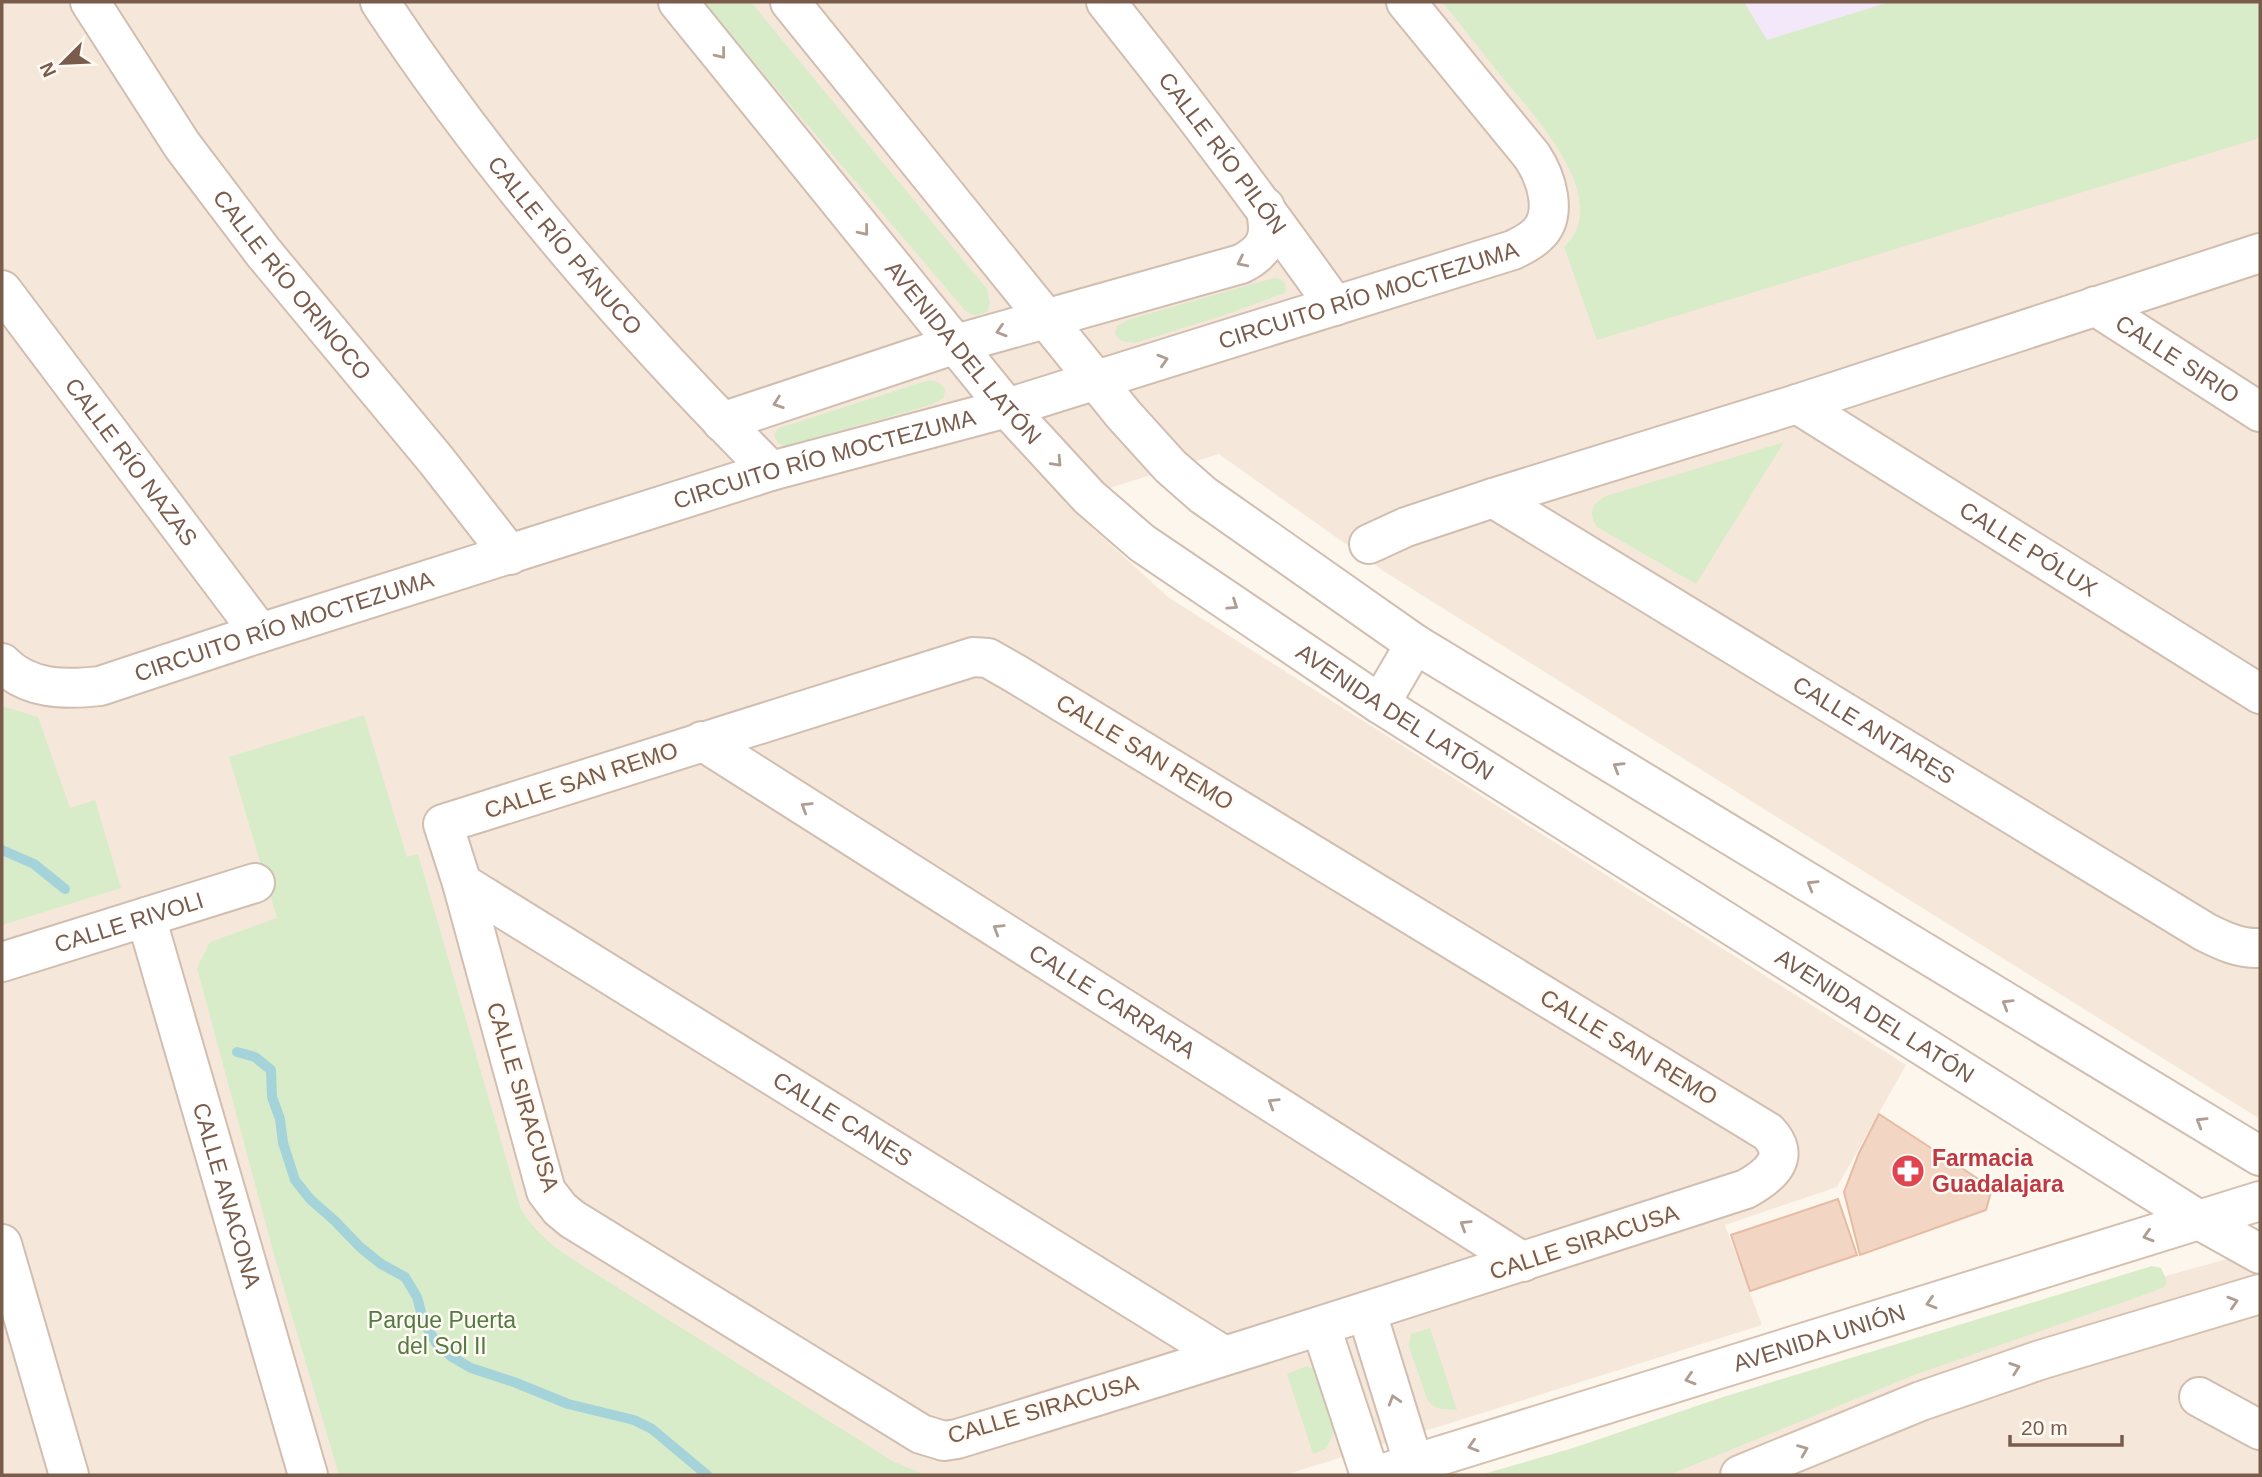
<svg xmlns="http://www.w3.org/2000/svg" width="2262" height="1477" font-family="Helvetica,sans-serif">
<style>
.residential{fill:#f5e8da}
.education{fill:#f3e8fa}
.green{fill:#d8ecc9}
.lines{fill:none;stroke-linecap:round;stroke-linejoin:round}
.stream{stroke:#a5d3da;stroke-width:10}
.building{fill:#f3d5c3;stroke:#e6bba3;stroke-width:2}
.street-casing{stroke:#d1beb0;stroke-width:42}
.secondary-casing{stroke:#d6c0b0;stroke-width:42}
.street{stroke:#fff;stroke-width:38}
.secondary{stroke:#fff;stroke-width:38}
.oneway{stroke:#af9d94}
.labels{text-anchor:middle;dominant-baseline:central;stroke-width:5;stroke-linejoin:round;paint-order:stroke}
.street-label{font-size:23px;fill:#7a5c4d;stroke:#fffaf3}
.health-label{font-size:23px;font-weight:bold;fill:#be3a42;stroke:#fffaf3;text-anchor:start}
.park-label{font-size:23px;fill:#537a41;stroke:#fffaf3}
</style>
<rect width="100%" height="100%" fill="#fdf6ec"/>
<g class="residential">
<path d="M 2,2 L 2260,2 L 2260,1119 L 1385,572 L 1219,454 L 1064,502 L 1168,597 L 1906,1065 L 1837,1187 L 1725,1225 L 1762,1325 L 1285,1475 L 2,1475 Z"/>
<path d="M 2260,1250 L 2260,1475 L 1622,1475 L 2158,1278 Z"/>
</g>
<path class="education" d="M 1744,2 L 1890,2 L 1766,41 Z"/>
<g class="green">
<path d="M 703,2 L 751,2 L 987,289 L 990,302 L 988,311 C 977,317 972,317 963,308 Z"/>
<path d="M 1442,2 L 1744,2 L 1767,40 L 1890,2 L 2260,2 L 2260,138 L 1597,340 L 1564,247 C 1615,200 1532,113 1502,77 C 1482,52 1462,26 1442,2 Z"/>
<path d="M 1274,278 C 1282,278 1288,284 1285,293 L 1225,315 L 1135,343 L 1121,341 L 1115,334 L 1117,326 L 1130,319 Z"/>
<path d="M 926,381 C 934,380 942,382 945,390 L 944,398 L 931,405 L 785,446 L 778,443 L 774,435 L 776,431 L 779,428 Z"/>
<path d="M 1784,442 L 1696,584 L 1597,527 C 1587,512 1592,504 1606,496 Z"/>
<path d="M 2,706 L 38,717 L 70,808 L 95,800 L 121,888 L 2,925 Z"/>
<path d="M 364,715 L 407,857 L 418,854 L 521,1210 C 534,1229 547,1242 566,1255 L 894,1462 L 926,1475 L 339,1475 L 276,1262 L 197,968 L 210,942 L 277,918 L 229,757 Z"/>
<path d="M 2152,1266 L 2161,1268 L 2167,1281 L 2164,1287 L 2155,1291 L 1917,1374 L 1669,1475 L 1480,1475 L 1573,1448 L 1723,1397 Z"/>
<path d="M 1430,1328 L 1457,1410 C 1445,1409 1437,1411 1428,1401 L 1409,1347 L 1411,1334 Z"/>
<path d="M 1307,1366 L 1316,1370 L 1333,1426 L 1333,1434 L 1326,1449 L 1313,1454 L 1287,1374 Z"/>
</g>
<g class="lines">
<g class="stream">
<path d="M 2,850 L 34,864 L 65,889"/>
<path d="M 237,1052 L 255,1057 L 271,1070 L 272,1097 L 280,1119 L 283,1143 L 295,1180 L 310,1199 L 335,1221 L 360,1247 L 381,1264 L 405,1277 L 417,1297 L 424,1323 L 437,1344 L 452,1357 L 471,1368 L 514,1382 L 568,1404 L 634,1420 L 652,1429 L 707,1475"/>
</g>
</g>
<g class="building">
<path d="M 1879,1114 L 1992,1188 L 1986,1210 L 1860,1255 L 1844,1192 L 1859,1153 Z"/>
<path d="M 1838,1199 L 1857,1255 L 1750,1291 L 1731,1235 Z"/>
</g>
<g class="lines">
<defs>
<g id="street">
<path id="s1" d="M 90,2 L 182,145 L 263,252 L 436,460 L 510,555"/>
<path id="s2" d="M 380,2 C 492,172 627,327 771,471"/>
<path id="s3" d="M 678,2 L 1007,408 L 1089,497 L 1142,543 L 1380,704 L 2199,1220 L 2260,1254"/>
<path d="M 790,2 L 1123,414 L 1170,466 L 1203,495 L 1415,644 L 2260,1156"/>
<path id="s4" d="M 1106,2 C 1185,101 1261,202 1335,306"/>
<path id="s5" d="M 2,290 L 260,633"/>
<path id="s6" d="M 2095,306 L 2260,412"/>
<path id="s7" d="M 1797,404 L 2260,694"/>
<path d="M 722,422 L 956,344 L 1241,264 C 1268,250 1272,236 1265,207"/>
<path id="s8" d="M 1493,498 L 2205,932 C 2223,941 2240,949 2260,948"/>
<path d="M 1369,544 L 1406,527 L 1493,498 L 1797,404 L 2260,253"/>
<path d="M 973,657 L 988,658 L 1016,674 L 1768,1132 C 1792,1157 1771,1175 1746,1189 C 1484,1274 1221,1359 957,1439 L 944,1441 L 921,1434 L 572,1219 L 560,1209 L 546,1191 L 462,883 L 443,824 Z"/>
<path id="s9" d="M 2,663 C 28,690 65,690 100,686 L 260,633 L 771,471 L 1007,408 L 1513,250 C 1521,246 1530,242 1537,235 C 1559,215 1546,177 1532,156 L 1406,2"/>
<path d="M 1380,704 L 1415,644"/>
<path id="s10" d="M 702,741 L 1523,1262"/>
<path id="s11" d="M 462,883 L 1223,1355"/>
<path id="s12" d="M 146,917 L 308,1475"/>
<path id="s13" d="M 2,962 L 255,883"/>
<path d="M 2,1244 L 69,1475"/>
<path d="M 1367,1313 L 1414,1465"/>
<path d="M 1321,1327 L 1370,1475"/>
<path d="M 2199,1397 L 2260,1430"/>
</g>
<g id="secondary">
<path id="s14" d="M 1378,1475 L 2260,1201"/>
<path d="M 1740,1475 L 1921,1401 L 2040,1360 L 2260,1294"/>
</g>
</defs>
<use href="#street" class="street-casing"/>
<use href="#secondary" class="secondary-casing"/>
<use href="#street" class="street"/>
<use href="#secondary" class="secondary"/>
</g>
<defs><path id="oneway-chevron" d="M-2-3.5L2.5 0L-2 3.5" fill="none" stroke-width="1.6" stroke-linecap="round" stroke-linejoin="round" transform="scale(1.75)"/></defs>
<g class="oneway">
<use href="#oneway-chevron" transform="translate(721 54) rotate(51)"/>
<use href="#oneway-chevron" transform="translate(864 231) rotate(51)"/>
<use href="#oneway-chevron" transform="translate(1242 262) rotate(154)"/>
<use href="#oneway-chevron" transform="translate(1001 331) rotate(163)"/>
<use href="#oneway-chevron" transform="translate(1163 360) rotate(-17)"/>
<use href="#oneway-chevron" transform="translate(778 403) rotate(161)"/>
<use href="#oneway-chevron" transform="translate(1057 462) rotate(47)"/>
<use href="#oneway-chevron" transform="translate(1233 605) rotate(34)"/>
<use href="#oneway-chevron" transform="translate(1618 767) rotate(-149)"/>
<use href="#oneway-chevron" transform="translate(806 807) rotate(-148)"/>
<use href="#oneway-chevron" transform="translate(1812 885) rotate(-149)"/>
<use href="#oneway-chevron" transform="translate(998 929) rotate(-148)"/>
<use href="#oneway-chevron" transform="translate(2007 1004) rotate(-149)"/>
<use href="#oneway-chevron" transform="translate(1273 1103) rotate(-148)"/>
<use href="#oneway-chevron" transform="translate(2201 1122) rotate(-149)"/>
<use href="#oneway-chevron" transform="translate(1465 1225) rotate(-148)"/>
<use href="#oneway-chevron" transform="translate(2148 1236) rotate(163)"/>
<use href="#oneway-chevron" transform="translate(2233 1302) rotate(-17)"/>
<use href="#oneway-chevron" transform="translate(1931 1303) rotate(163)"/>
<use href="#oneway-chevron" transform="translate(2015 1368) rotate(-19)"/>
<use href="#oneway-chevron" transform="translate(1690 1379) rotate(163)"/>
<use href="#oneway-chevron" transform="translate(1394 1400) rotate(-107)"/>
<use href="#oneway-chevron" transform="translate(1473 1446) rotate(163)"/>
<use href="#oneway-chevron" transform="translate(1803 1450) rotate(-22)"/>
</g>
<defs>
<symbol id="pharmacy-disc" viewBox="-11 -11 22 22"><circle r="9.5" fill="#e0444e" stroke="#fffaf3"/><path d="M-2-6h4v4h4v4h-4v4h-4v-4h-4v-4h4Z" fill="#fff"/></symbol>
</defs>
<g fill-rule="evenodd">
<use href="#pharmacy-disc" x="1889" y="1152" width="38" height="38"/>
</g>
<g class="labels">
<g class="street-label">
<text stroke="none"><textPath href="#s4" startOffset="191">CALLE RÍO PILÓN</textPath></text>
<text stroke="none"><textPath href="#s2" startOffset="306">CALLE RÍO PÁNUCO</textPath></text>
<text stroke="none"><textPath href="#s1" startOffset="348">CALLE RÍO ORINOCO</textPath></text>
<text stroke="none"><textPath href="#s9" startOffset="1432">CIRCUITO RÍO MOCTEZUMA</textPath></text>
<text stroke="none"><textPath href="#s3" startOffset="452">AVENIDA DEL LATÓN</textPath></text>
<text stroke="none"><textPath href="#s6" startOffset="98">CALLE SIRIO</textPath></text>
<text stroke="none"><textPath href="#s9" startOffset="864">CIRCUITO RÍO MOCTEZUMA</textPath></text>
<text stroke="none"><textPath href="#s5" startOffset="215">CALLE RÍO NAZAS</textPath></text>
<text stroke="none"><textPath href="#s7" startOffset="273">CALLE PÓLUX</textPath></text>
<text stroke="none"><textPath href="#s9" startOffset="298">CIRCUITO RÍO MOCTEZUMA</textPath></text>
<text stroke="none"><textPath href="#s3" startOffset="1018">AVENIDA DEL LATÓN</textPath></text>
<text stroke="none"><textPath href="#s8" startOffset="446">CALLE ANTARES</textPath></text>
<text transform="translate(1145 752) rotate(31)">CALLE SAN REMO</text>
<text transform="translate(581 780) rotate(-18)">CALLE SAN REMO</text>
<text stroke="none"><textPath href="#s13" startOffset="133">CALLE RIVOLI</textPath></text>
<text stroke="none"><textPath href="#s10" startOffset="486">CALLE CARRARA</textPath></text>
<text stroke="none"><textPath href="#s3" startOffset="1586">AVENIDA DEL LATÓN</textPath></text>
<text transform="translate(1629 1047) rotate(31)">CALLE SAN REMO</text>
<text transform="translate(523 1097) rotate(73)">CALLE SIRACUSA</text>
<text stroke="none"><textPath href="#s11" startOffset="448">CALLE CANES</textPath></text>
<text stroke="none"><textPath href="#s12" startOffset="290">CALLE ANACONA</textPath></text>
<text transform="translate(1584 1242) rotate(-18)">CALLE SIRACUSA</text>
<text stroke="none"><textPath href="#s14" startOffset="462">AVENIDA UNIÓN</textPath></text>
<text transform="translate(1043 1409) rotate(-16)">CALLE SIRACUSA</text>
</g>
<g class="health-label">
<text x="1932" y="1158">Farmacia<tspan x="1932" dy="26">Guadalajara</tspan></text>
</g>
<g class="park-label">
<text x="442" y="1320">Parque Puerta<tspan x="442" dy="26">del Sol II</tspan></text>
</g>
</g>
<rect width="2262" height="1477" fill="none" stroke="#7a5c4d" stroke-width="7"/>
<g transform="translate(63 63) rotate(246)" stroke="#fffaf3" stroke-width="5" paint-order="stroke">
<path d="M0-5L12 26L0 18L-12 26Z" fill="#7a5c4d"/>
<text y="-10" font-size="19" font-weight="bold" text-anchor="middle" fill="#7a5c4d">N</text>
</g>
<path d="M2010 1435v10h112v-10" fill="none" stroke="#7a5c4d" stroke-width="3.5"/>
<text x="2021" y="1435" font-size="21" fill="#7a5c4d" stroke="#fffaf3" stroke-width="5" paint-order="stroke">20 m</text>
</svg>
